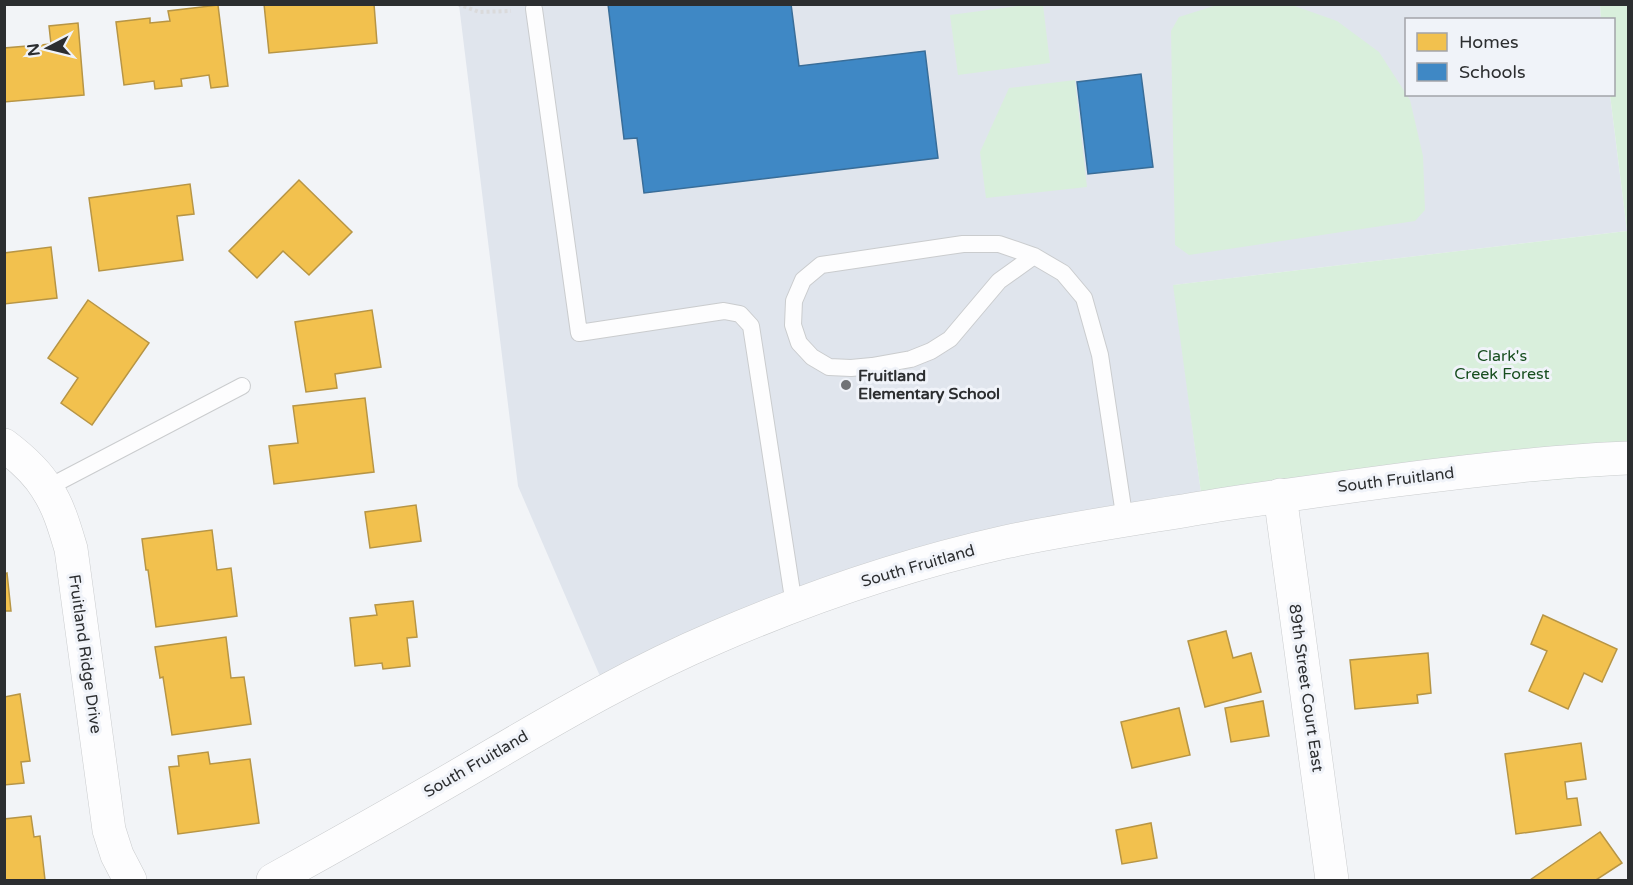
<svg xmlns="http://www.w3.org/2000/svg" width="1633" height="885" font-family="'Varela Round',sans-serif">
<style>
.built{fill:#e0e5ed}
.green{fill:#d9efdc}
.homes{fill:#f2c14e;stroke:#b79545;stroke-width:1.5}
.schools{fill:#3f88c5;stroke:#396d98;stroke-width:1.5}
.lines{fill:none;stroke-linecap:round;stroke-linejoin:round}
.lane-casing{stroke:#caccce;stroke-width:18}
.street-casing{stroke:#caccce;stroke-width:34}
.secondary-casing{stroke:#caccce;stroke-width:34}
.path{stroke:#dadadb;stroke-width:4;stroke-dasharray:3 3;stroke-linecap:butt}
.lane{stroke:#fdfdfe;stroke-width:16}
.street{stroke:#fdfdfe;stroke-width:33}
.secondary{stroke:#fdfdfe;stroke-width:33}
.poi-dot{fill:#717376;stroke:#f0f3f9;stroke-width:2}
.labels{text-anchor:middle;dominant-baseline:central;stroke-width:6;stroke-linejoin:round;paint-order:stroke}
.park-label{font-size:16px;fill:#174e1f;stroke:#f0f3f9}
.poi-label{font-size:16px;font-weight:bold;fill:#2c2e30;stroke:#f0f3f9;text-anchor:start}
.street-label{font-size:16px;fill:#2c2e30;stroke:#f0f3f9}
</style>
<rect width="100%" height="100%" fill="#f2f4f7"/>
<path class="built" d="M 459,5 L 1600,5 L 1601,19 L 1406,20 L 1406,94 L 1610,95 L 1627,231 L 1174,285 L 1203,508 L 1036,536 L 606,690 L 518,486 Z"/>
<g class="green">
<path d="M 1032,4 L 1043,5 L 1050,63 L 958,75 L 950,15 Z"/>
<path d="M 1217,5 L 1292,5 L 1337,21 L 1379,52 L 1410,100 L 1423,156 L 1425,210 L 1415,221 L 1189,255 L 1175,245 L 1171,31 L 1179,17 Z"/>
<path d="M 1600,5 L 1628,5 L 1628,474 L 1203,508 L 1173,285 L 1627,231 L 1610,95 L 1614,94 L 1614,20 L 1601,19 Z"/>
<path d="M 1075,80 L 1087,187 L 986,198 L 980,152 L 1009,88 Z"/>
</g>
<g class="homes">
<path d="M 264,4 L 374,4 L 377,43 L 269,53 Z"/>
<path d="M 218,5 L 228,86 L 211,88 L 209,75 L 181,79 L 182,86 L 155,89 L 154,81 L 124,85 L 116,22 L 150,18 L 150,23 L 170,21 L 168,11 Z"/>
<path d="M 78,23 L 84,95 L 4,102 L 4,48 L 51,44 L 49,26 Z"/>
<path d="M 299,180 L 352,232 L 309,275 L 283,251 L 257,278 L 229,251 Z"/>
<path d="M 190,184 L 194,214 L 177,216 L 183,260 L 99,271 L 89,198 Z"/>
<path d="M 51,247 L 57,298 L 4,304 L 4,253 Z"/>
<path d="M 88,300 L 149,343 L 92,425 L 61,403 L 78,378 L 48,358 Z"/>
<path d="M 372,310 L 381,367 L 335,374 L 337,388 L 306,392 L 295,322 Z"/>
<path d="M 365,398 L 374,472 L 274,484 L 269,446 L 298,443 L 293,406 Z"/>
<path d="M 416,505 L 421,541 L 370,548 L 365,512 Z"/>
<path d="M 212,530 L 217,570 L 231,568 L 237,616 L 156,627 L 148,570 L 146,570 L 142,539 Z"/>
<path d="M 7,573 L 11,611 L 4,611 L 4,574 Z"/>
<path d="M 413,601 L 417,637 L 407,638 L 410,666 L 383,669 L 382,663 L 355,666 L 350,618 L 377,615 L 375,605 Z"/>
<path d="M 1543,615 L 1617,649 L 1602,682 L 1584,673 L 1568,709 L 1529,691 L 1547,651 L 1531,644 Z"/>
<path d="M 1226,631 L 1233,658 L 1251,653 L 1261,692 L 1205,707 L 1188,641 Z"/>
<path d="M 226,637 L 231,678 L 244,677 L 251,724 L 172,735 L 163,677 L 160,678 L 155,647 Z"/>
<path d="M 1428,653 L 1431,693 L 1417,695 L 1418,703 L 1355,709 L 1350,660 Z"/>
<path d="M 20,694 L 30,761 L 21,762 L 24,783 L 4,785 L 4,697 Z"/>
<path d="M 1263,701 L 1269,736 L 1231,742 L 1225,708 Z"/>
<path d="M 1179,708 L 1190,755 L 1132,768 L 1121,722 Z"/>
<path d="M 1581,743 L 1586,779 L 1565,782 L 1567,799 L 1577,798 L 1581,825 L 1516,834 L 1505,754 Z"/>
<path d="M 208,752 L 210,764 L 250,759 L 259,823 L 178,834 L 169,767 L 179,766 L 178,756 Z"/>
<path d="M 31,816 L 34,837 L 40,836 L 45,880 L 4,880 L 4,819 Z"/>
<path d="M 1151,823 L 1157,858 L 1122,864 L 1116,830 Z"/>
<path d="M 1600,832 L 1622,863 L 1596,880 L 1530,880 Z"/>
</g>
<g class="schools">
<path d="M 608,4 L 791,4 L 799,66 L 925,51 L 938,158 L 644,193 L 637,138 L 624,139 Z"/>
<path d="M 1141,74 L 1153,167 L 1088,174 L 1077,82 Z"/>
</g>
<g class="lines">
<defs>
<g id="lane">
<path d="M 534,9 L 579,333 L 724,311 L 740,314 L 751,326 L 794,605"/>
<path d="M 1034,256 L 999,281 L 950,339 L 931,351 L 911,359 L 872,366 L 851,368 L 829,367 L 812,357 L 799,343 L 793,325 L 794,301 L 803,280 L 821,265 L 963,244 L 999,244 L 1034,256 L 1063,273 L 1084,298 L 1100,355 L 1125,521"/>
<path d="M 47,488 L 242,386"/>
</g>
<g id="street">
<path d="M 4,445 C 20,457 37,472 47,489 C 59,507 65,529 71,549 L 109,830 L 117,855 L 130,880"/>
<path d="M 1280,495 L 1332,880"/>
</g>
<path id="secondary" d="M 273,880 C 347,839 420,798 493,755 C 566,712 639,670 717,637 C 810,597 907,564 1005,542 C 1076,527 1148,517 1219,505 C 1279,496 1338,488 1398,480 C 1475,470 1551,461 1628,458"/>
</defs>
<use href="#lane" class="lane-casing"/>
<use href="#street" class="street-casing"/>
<use href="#secondary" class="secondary-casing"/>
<path class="path" d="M 458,4 L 479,12 L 511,11"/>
<use href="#lane" class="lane"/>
<use href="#street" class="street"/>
<use href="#secondary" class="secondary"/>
</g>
<circle class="poi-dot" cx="846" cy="385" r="6"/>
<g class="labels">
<g class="park-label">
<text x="1502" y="356">Clark's<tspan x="1502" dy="18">Creek Forest</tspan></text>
</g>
<g class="poi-label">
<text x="858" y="376">Fruitland<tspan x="858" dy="18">Elementary School</tspan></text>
</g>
<g class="street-label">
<text transform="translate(1396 480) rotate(-7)">South Fruitland</text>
<text transform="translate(918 566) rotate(-16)">South Fruitland</text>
<text transform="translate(85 654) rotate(82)">Fruitland Ridge Drive</text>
<text transform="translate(1306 688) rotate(82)">89th Street Court East</text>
<text transform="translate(476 764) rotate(-30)">South Fruitland</text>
</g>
</g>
<rect width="1633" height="885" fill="none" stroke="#2c2e30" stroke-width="12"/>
<rect x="1405" y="18" width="210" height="78" fill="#f0f3f9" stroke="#a2a4a9" stroke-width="1.5"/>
<rect x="1417" y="33" width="30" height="18" fill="#f2c14e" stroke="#a2a4a9" stroke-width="1.5"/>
<text x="1459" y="48" font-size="18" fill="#2c2e30">Homes</text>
<rect x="1417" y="63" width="30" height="18" fill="#3f88c5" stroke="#a2a4a9" stroke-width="1.5"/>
<text x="1459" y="78" font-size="18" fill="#2c2e30">Schools</text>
<g transform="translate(48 48) rotate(263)" stroke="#f0f3f9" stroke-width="4.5" paint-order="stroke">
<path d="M0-4.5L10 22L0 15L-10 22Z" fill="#2c2e30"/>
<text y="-9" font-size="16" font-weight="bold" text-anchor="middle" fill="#2c2e30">N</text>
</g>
</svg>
